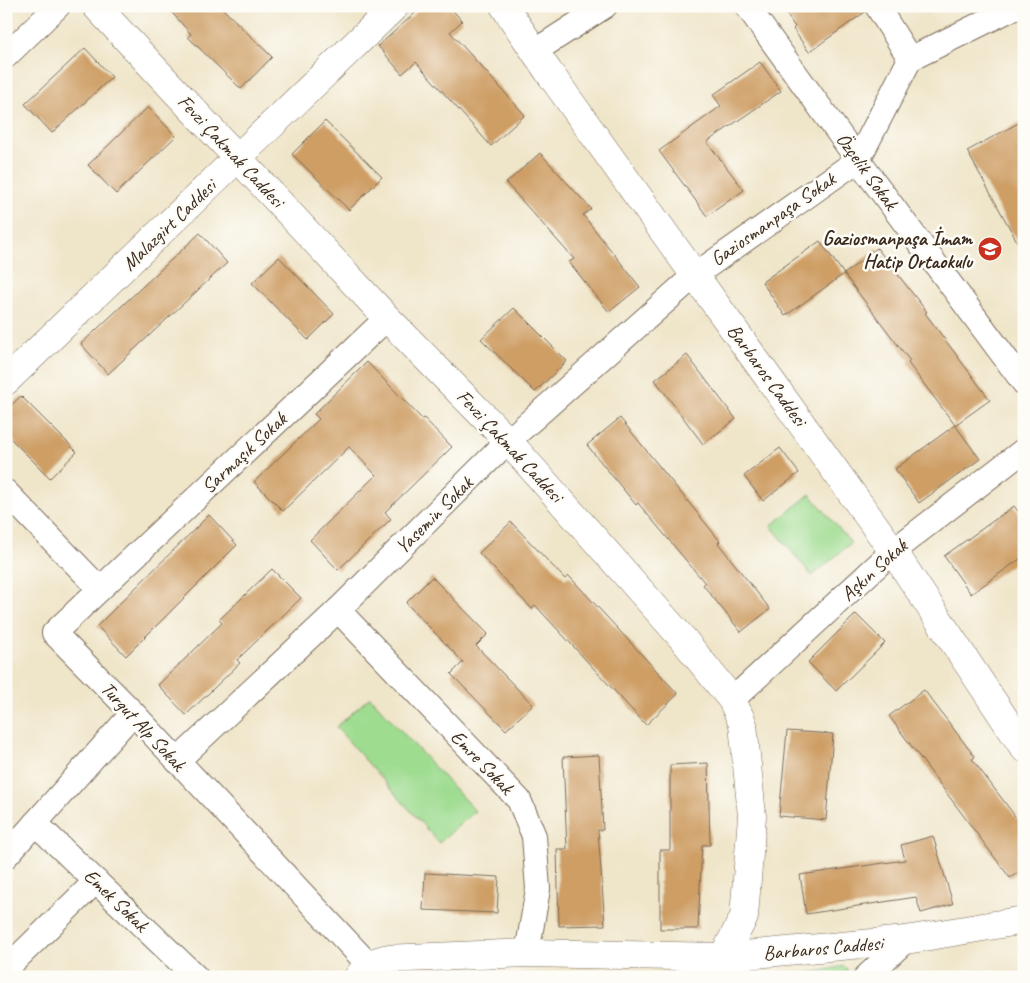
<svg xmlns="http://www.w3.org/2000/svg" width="1030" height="983" font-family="Caveat,sans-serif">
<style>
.green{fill:#9edc90;stroke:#6c8357}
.building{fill:#ce9e65}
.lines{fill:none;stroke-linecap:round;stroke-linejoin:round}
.street-casing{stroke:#7a6b5a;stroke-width:26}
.secondary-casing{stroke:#7a6b5a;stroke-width:29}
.street{stroke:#fff;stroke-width:24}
.secondary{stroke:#fff;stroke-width:28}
.labels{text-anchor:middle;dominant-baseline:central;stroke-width:5;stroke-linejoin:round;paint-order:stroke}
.street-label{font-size:20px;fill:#3b2a1e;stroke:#fdfcf7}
.poi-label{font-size:20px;font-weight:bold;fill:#3b2a1e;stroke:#fdfcf7;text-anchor:end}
</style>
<rect width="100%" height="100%" fill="#fdfcf7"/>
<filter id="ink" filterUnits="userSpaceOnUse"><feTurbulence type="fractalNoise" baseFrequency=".02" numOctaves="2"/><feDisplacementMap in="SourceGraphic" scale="10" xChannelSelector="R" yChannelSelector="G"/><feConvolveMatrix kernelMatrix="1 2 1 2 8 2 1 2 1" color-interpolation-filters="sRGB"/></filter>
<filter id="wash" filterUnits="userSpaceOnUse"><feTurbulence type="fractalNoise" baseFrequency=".0096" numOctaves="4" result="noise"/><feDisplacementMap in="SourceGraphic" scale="20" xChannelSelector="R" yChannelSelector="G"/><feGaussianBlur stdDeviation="1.12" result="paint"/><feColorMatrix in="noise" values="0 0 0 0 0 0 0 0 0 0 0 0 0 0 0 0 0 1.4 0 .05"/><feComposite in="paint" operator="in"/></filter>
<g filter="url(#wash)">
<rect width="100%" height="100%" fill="#efe5c9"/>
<g class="green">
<path d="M 810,494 L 851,543 L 812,576 L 771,526 Z"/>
<path d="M 370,697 L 475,811 L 439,843 L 336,727 Z"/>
<path d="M 844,966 L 848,971 L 843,977 L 791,977 Z"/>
</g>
<g id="blocks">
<g class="building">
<path d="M 166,6 L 220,6 L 272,57 L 241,89 L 188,37 L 191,34 Z"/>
<path d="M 423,6 L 449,6 L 462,21 L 450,32 L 525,115 L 491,146 L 416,62 L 402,74 L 378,46 Z"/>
<path d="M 781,6 L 863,6 L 865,12 L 809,52 L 793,29 L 795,27 Z"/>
<path d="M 85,48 L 112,77 L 52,133 L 25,104 Z"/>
<path d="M 760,62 L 781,91 L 707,142 L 744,190 L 707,216 L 659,151 L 721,106 L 713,95 Z"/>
<path d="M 148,107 L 176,136 L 116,194 L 88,165 Z"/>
<path d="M 1024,120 L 1024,254 L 967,151 Z"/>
<path d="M 325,121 L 382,177 L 349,210 L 292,154 Z"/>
<path d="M 540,153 L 591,209 L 583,215 L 640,287 L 609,312 L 569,262 L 574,259 L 506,183 Z"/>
<path d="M 200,233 L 227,263 L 108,374 L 81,344 Z"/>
<path d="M 820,241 L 844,274 L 785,316 L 762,282 Z"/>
<path d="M 877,248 L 927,312 L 925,313 L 990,400 L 955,425 L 908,363 L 910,361 L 844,274 Z"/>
<path d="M 279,257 L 334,314 L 308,340 L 252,283 Z"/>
<path d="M 514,308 L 567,361 L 535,392 L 481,339 Z"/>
<path d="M 687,355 L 736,419 L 703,444 L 655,380 Z"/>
<path d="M 367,362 L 422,419 L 424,418 L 452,447 L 385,512 L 391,519 L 338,570 L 310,540 L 376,475 L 349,447 L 283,511 L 254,482 L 319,419 L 314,414 Z"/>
<path d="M 21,396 L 77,452 L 50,478 L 6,434 L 6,410 Z"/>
<path d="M 620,418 L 720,541 L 718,543 L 770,609 L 741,632 L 703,585 L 705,583 L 638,503 L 636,505 L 587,445 Z"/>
<path d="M 955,425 L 980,459 L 919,503 L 895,469 Z"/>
<path d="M 780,448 L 799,473 L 763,501 L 744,476 Z"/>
<path d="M 1014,506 L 1024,519 L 1024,556 L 971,594 L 944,556 Z"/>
<path d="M 209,515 L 237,545 L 126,656 L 97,626 Z"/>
<path d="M 511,522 L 565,579 L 569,576 L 678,694 L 646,725 L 535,605 L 532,609 L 479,553 Z"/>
<path d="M 272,569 L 301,598 L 237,660 L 240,663 L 186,715 L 158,685 L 222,623 L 219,620 Z"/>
<path d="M 432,577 L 488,634 L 476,646 L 533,705 L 506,730 L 451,674 L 463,662 L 406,603 Z"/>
<path d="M 856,614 L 885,643 L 836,691 L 808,662 Z"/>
<path d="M 924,690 L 975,757 L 972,759 L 1024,828 L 1024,868 L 1010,878 L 889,716 Z"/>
<path d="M 787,731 L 833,734 L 826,820 L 779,816 Z"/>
<path d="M 599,755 L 603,830 L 598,830 L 605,925 L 559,926 L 557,849 L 567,849 L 563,757 Z"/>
<path d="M 708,763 L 710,845 L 702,845 L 698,929 L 660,929 L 660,850 L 670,850 L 670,765 Z"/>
<path d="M 933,836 L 953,904 L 921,913 L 916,897 L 806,914 L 800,875 L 905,860 L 901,845 Z"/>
<path d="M 425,873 L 499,877 L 497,913 L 423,910 Z"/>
</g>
</g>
</g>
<g filter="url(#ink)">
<use href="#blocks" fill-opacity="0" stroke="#7a6b5a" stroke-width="1"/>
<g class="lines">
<defs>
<g id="street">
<path d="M 747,6 L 858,160 L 1024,383"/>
<path d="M 877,6 L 910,59"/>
<path d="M 535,51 L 605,6"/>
<path d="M 6,56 L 58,6"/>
<path d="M 6,492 L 100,589 L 54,633 L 133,713 L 368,964"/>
<path d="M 100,589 L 387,318"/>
<path d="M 338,610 L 519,800 L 534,836 L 538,889 L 527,953"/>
<path d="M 732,700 L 893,551 L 1024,450"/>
<path d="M 177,761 L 338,610 L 508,441 L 695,275 L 858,160 L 910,59 L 1017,6"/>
<path d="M 35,823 L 196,977"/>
<path d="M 6,856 L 133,713"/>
<path d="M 6,969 L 96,881"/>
<path d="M 866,977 L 906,940"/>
</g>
<g id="secondary">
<path d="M 96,6 L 387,318 L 508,441 L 683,639 L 732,700 L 743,724 L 752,816 L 744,917 L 723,957 L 706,977"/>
<path d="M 504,6 L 548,71 L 893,551 L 1024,748"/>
<path d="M 6,381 L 395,6"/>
<path d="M 358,977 L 368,964 L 384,959 L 527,953 L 723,957 L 906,940 L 1024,920"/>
</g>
</defs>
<use href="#street" class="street-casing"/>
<use href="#secondary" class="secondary-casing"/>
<use href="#street" class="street"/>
<use href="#secondary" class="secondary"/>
</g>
</g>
<defs>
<symbol id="school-disc" viewBox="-11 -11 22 22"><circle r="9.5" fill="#c8321e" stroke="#fdfcf7"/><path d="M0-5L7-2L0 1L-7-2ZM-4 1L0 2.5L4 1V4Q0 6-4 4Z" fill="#fff"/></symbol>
</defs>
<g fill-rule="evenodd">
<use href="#school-disc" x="976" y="235" width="28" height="28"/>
</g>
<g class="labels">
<g class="street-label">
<text transform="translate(231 151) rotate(47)">Fevzi Çakmak Caddesi</text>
<text transform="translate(867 171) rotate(54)">Özçelik Sokak</text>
<text transform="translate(773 219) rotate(-35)">Gaziosmanpaşa Sokak</text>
<text transform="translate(169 225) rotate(-44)">Malazgirt Caddesi</text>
<text transform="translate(767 375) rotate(54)">Barbaros Caddesi</text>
<text transform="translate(510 446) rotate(47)">Fevzi Çakmak Caddesi</text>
<text transform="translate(244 453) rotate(-43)">Sarmaşık Sokak</text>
<text transform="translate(434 515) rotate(-45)">Yasemin Sokak</text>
<text transform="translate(874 570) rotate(-42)">Aşkın Sokak</text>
<text transform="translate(143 726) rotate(47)">Turgut Alp Sokak</text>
<text transform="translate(482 762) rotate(46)">Emre Sokak</text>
<text transform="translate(116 900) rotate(44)">Emek Sokak</text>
<text transform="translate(823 948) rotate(-5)">Barbaros Caddesi</text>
</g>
<g class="poi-label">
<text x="972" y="238">Gaziosmanpaşa İmam<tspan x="972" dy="23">Hatip Ortaokulu</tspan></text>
</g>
</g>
<rect width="1030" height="983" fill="none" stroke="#fdfcf7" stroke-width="25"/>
</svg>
